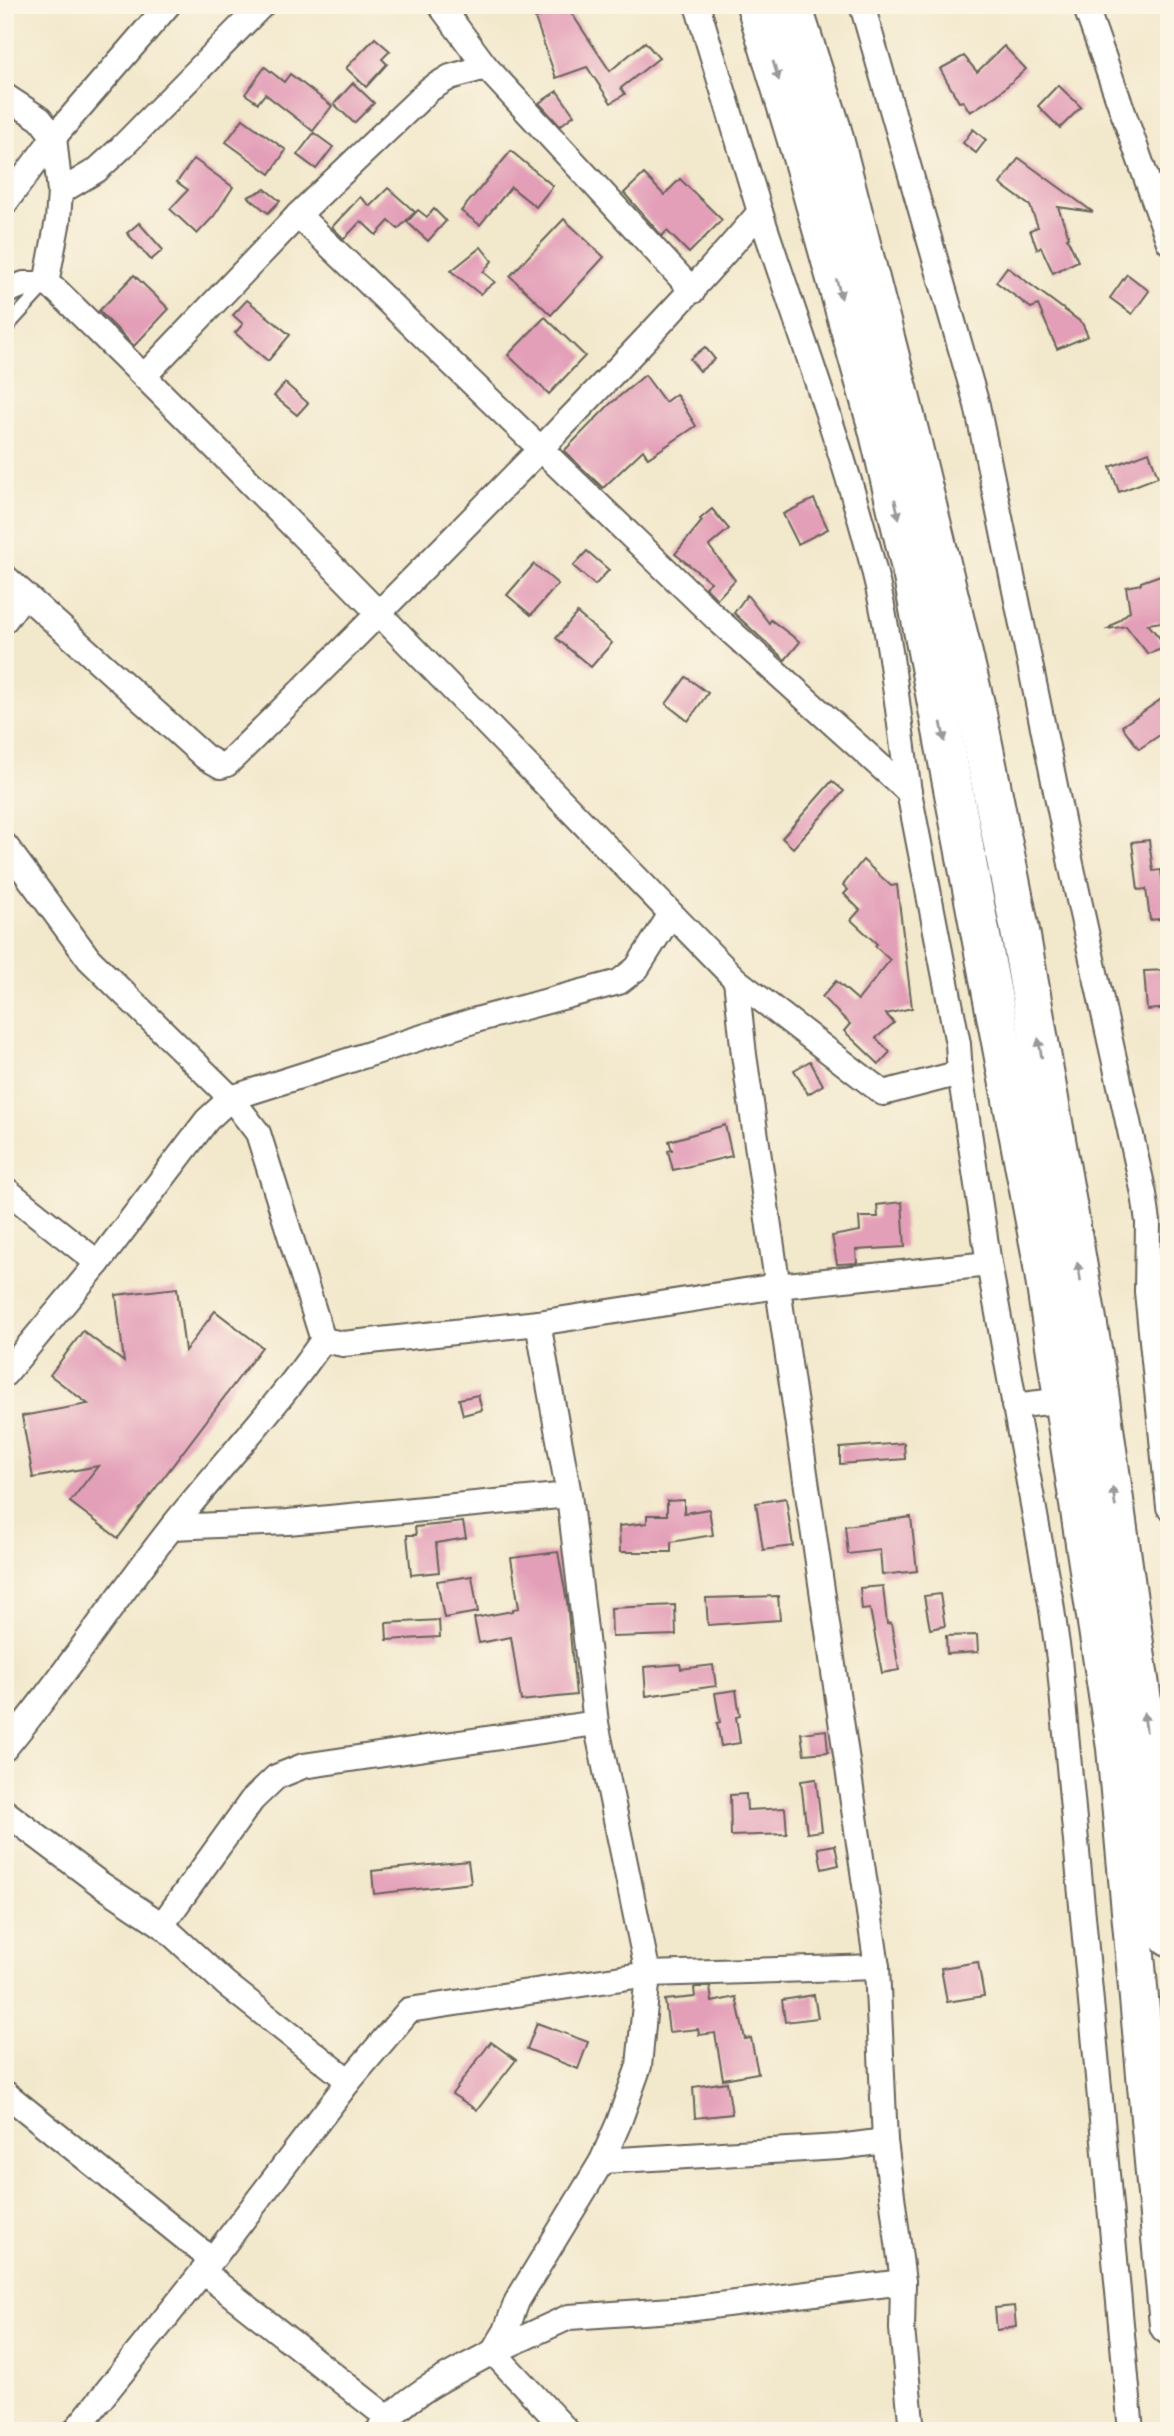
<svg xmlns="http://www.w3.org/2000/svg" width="1174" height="2436" font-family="'Shantell Sans',sans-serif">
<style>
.building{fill:#e39fb8}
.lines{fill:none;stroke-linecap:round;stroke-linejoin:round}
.lane-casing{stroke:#67635a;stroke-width:16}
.street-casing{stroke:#67635a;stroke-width:28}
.primary-casing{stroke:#67635a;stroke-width:42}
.lane{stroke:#fff;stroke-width:12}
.street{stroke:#fff;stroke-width:24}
.primary{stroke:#fff;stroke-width:38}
.oneway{fill:#999}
</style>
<rect width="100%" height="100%" fill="#fcf5e5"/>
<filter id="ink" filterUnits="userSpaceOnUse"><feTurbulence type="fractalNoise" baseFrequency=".0143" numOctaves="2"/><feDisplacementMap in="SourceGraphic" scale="14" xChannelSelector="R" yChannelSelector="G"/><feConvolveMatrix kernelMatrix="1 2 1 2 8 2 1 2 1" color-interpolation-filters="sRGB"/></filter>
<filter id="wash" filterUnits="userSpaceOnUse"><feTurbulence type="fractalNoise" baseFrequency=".00686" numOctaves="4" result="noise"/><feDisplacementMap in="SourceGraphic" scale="28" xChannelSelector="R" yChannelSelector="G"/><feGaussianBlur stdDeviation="1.57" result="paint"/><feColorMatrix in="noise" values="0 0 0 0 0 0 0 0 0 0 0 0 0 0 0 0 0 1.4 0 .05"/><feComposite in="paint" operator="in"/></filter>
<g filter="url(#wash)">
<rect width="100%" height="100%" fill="#f2e8cc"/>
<g id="blocks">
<g class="building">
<path d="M 548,5 L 566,5 L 610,71 L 645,42 L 659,58 L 621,88 L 625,94 L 611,103 L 587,67 L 556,78 L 535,18 L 551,13 Z"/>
<path d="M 375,38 L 390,51 L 382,59 L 387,64 L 366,87 L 346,68 Z"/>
<path d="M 1004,46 L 1026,69 L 997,95 L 970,112 L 963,101 L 959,102 L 940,69 L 964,56 L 977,72 Z"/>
<path d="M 265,67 L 284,82 L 290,74 L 332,106 L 313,131 L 265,94 L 258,103 L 245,94 Z"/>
<path d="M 353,83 L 374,103 L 354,123 L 334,104 Z"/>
<path d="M 1058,85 L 1081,107 L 1060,128 L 1038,106 Z"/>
<path d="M 557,91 L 574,115 L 560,126 L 539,103 Z"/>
<path d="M 243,119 L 286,150 L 270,174 L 226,142 Z"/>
<path d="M 973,129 L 986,140 L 976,153 L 963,143 Z"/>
<path d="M 314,133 L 333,147 L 316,169 L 297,155 Z"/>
<path d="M 511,151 L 553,186 L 536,207 L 511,187 L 480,225 L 461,211 Z"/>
<path d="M 1019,158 L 1093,212 L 1058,207 L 1069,237 L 1067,238 L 1078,261 L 1053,273 L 1041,247 L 1037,249 L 1030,230 L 1038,227 L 1030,206 L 1000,184 Z"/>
<path d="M 194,159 L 233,187 L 214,216 L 197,234 L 170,209 L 188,190 L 177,182 Z"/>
<path d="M 644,174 L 664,195 L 680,179 L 722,220 L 689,253 L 667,231 L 662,236 L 624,193 Z"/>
<path d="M 388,188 L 415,212 L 398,229 L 389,221 L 376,235 L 361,221 L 344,239 L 332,227 L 360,197 L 370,206 Z"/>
<path d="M 265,189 L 280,201 L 268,213 L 248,197 Z"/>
<path d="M 434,209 L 446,221 L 428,241 L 407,222 L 418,210 L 427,217 Z"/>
<path d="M 564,219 L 604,257 L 551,315 L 510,276 Z"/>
<path d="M 139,223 L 163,250 L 151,260 L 127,233 Z"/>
<path d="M 481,247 L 492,261 L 483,272 L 495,282 L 480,294 L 451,271 Z"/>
<path d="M 1007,267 L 1082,323 L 1088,336 L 1057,349 L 1038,305 L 1031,308 L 996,282 Z"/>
<path d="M 1127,274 L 1149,291 L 1132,314 L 1110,298 Z"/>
<path d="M 134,275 L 169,309 L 134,346 L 99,311 Z"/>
<path d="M 247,300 L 290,335 L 268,361 L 235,333 L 243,324 L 233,315 Z"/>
<path d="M 545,317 L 585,356 L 549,394 L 508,355 Z"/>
<path d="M 705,347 L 715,359 L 700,371 L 690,359 Z"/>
<path d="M 645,375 L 665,402 L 676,394 L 696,426 L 648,458 L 643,450 L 603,488 L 564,451 L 609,405 Z"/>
<path d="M 285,383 L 308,403 L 297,415 L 274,396 Z"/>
<path d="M 1149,452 L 1158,477 L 1119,492 L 1110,467 Z"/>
<path d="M 814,499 L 828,529 L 798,544 L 783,514 Z"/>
<path d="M 712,509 L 729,529 L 709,546 L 735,580 L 717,599 L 705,587 L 711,582 L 675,554 L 702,521 L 700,519 Z"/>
<path d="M 587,551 L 609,570 L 595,585 L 573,566 Z"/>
<path d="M 534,564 L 558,584 L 531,615 L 507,595 Z"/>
<path d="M 1169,572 L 1169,621 L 1148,624 L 1167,647 L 1148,654 L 1126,626 L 1108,629 L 1130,611 L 1126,587 L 1141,584 L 1141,582 Z"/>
<path d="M 747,595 L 769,623 L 771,620 L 800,642 L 785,660 L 734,613 Z"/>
<path d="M 577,613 L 612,643 L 591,667 L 556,638 Z"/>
<path d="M 686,677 L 708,693 L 688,721 L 666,704 Z"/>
<path d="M 1169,694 L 1169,729 L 1139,749 L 1122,726 Z"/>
<path d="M 832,781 L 844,791 L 793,848 L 782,838 Z"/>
<path d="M 1149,840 L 1153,871 L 1161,870 L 1164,891 L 1169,890 L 1169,918 L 1150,920 L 1146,889 L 1138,890 L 1132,842 Z"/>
<path d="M 863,860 L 891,886 L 897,885 L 912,1008 L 886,1014 L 894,1023 L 876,1038 L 890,1052 L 879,1064 L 844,1031 L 850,1024 L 822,997 L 836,981 L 858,1000 L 890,960 L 875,946 L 877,944 L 851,920 L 860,910 L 844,894 L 848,890 L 843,885 Z"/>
<path d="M 1169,970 L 1169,1008 L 1147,1010 L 1144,971 Z"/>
<path d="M 810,1061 L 823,1085 L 808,1094 L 794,1070 Z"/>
<path d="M 725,1125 L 732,1156 L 673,1170 L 668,1151 L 672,1150 L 669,1141 Z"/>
<path d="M 902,1202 L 905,1247 L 856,1250 L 857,1263 L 837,1264 L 832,1236 L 860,1231 L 859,1217 L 878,1217 L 877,1205 Z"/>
<path d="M 177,1288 L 185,1351 L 215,1311 L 262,1347 L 118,1538 L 70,1502 L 98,1466 L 33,1478 L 22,1416 L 88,1404 L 50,1375 L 83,1331 L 124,1362 L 116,1295 Z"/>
<path d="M 478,1395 L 482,1410 L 463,1415 L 459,1399 Z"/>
<path d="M 904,1443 L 905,1459 L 840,1464 L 840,1448 Z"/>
<path d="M 786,1498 L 793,1546 L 763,1550 L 756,1503 Z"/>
<path d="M 684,1500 L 684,1513 L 709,1509 L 713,1535 L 671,1542 L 671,1552 L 620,1552 L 619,1526 L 647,1523 L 647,1515 L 667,1515 L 667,1501 Z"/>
<path d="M 911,1517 L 917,1571 L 882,1575 L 880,1550 L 848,1554 L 845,1526 Z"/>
<path d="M 463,1522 L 466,1538 L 436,1543 L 439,1572 L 411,1575 L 407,1535 L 416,1535 L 415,1527 Z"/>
<path d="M 558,1552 L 567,1602 L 576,1695 L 521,1701 L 511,1637 L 479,1643 L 474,1618 L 513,1611 L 513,1609 L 519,1608 L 511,1558 Z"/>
<path d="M 472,1576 L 478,1612 L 444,1618 L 437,1581 Z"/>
<path d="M 883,1586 L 887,1624 L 891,1623 L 899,1670 L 882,1673 L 870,1609 L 862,1610 L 860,1588 Z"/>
<path d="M 940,1594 L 945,1626 L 930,1629 L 924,1596 Z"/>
<path d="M 778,1596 L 780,1620 L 708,1625 L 706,1598 Z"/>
<path d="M 675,1605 L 676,1635 L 612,1637 L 611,1608 Z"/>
<path d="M 439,1620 L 440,1637 L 387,1640 L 386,1623 Z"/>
<path d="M 977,1635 L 978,1652 L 947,1654 L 946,1636 Z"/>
<path d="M 680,1664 L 681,1669 L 713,1665 L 716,1686 L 646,1696 L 644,1667 Z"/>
<path d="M 736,1690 L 740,1716 L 736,1717 L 740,1743 L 721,1746 L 717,1723 L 720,1722 L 715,1693 Z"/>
<path d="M 826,1730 L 828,1752 L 804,1754 L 801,1733 Z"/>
<path d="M 816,1779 L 822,1831 L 807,1833 L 801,1781 Z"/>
<path d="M 746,1794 L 747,1810 L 785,1808 L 787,1834 L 731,1836 L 730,1795 Z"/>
<path d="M 835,1845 L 839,1865 L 822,1869 L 818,1848 Z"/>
<path d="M 468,1861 L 471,1883 L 374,1894 L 372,1871 Z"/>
<path d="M 978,1962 L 984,1996 L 947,2002 L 941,1968 Z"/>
<path d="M 696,1987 L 710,1987 L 712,2002 L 736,1997 L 745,2039 L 751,2038 L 758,2073 L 723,2079 L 715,2033 L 699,2035 L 698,2029 L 669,2032 L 665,2000 L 695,1997 L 694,1988 Z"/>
<path d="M 814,1995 L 818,2018 L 785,2022 L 782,2000 Z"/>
<path d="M 537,2023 L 588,2042 L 578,2069 L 527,2049 Z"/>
<path d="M 491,2042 L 516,2060 L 477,2110 L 452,2094 Z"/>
<path d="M 727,2082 L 732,2114 L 695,2118 L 693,2087 Z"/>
<path d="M 1014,2306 L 1016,2327 L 997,2330 L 995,2308 Z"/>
</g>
</g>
</g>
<g filter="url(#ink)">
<use href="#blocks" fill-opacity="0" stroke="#67635a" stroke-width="2"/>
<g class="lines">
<defs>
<path id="lane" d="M 5,329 L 45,285"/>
<g id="street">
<path d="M 440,5 L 486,67"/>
<path d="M 697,5 L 760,212"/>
<path d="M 862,5 L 977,405 L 1071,864 L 1144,1194 L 1148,1222 L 1147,1292 L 1169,1507"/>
<path d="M 1085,5 L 1169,242"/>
<path d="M 5,96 L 40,119 L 54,137 L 60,192 L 58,220 L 46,284 L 57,291 C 288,516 510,749 736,980 L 744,1055 L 877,1967 L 885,2141 L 903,2282 L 902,2329 L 912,2431"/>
<path d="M 60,192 L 97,170 L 121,148 L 262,5"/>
<path d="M 5,203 L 54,137 L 168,5"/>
<path d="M 298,215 L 717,619 L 909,792 L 958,1044 L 960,1073 L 989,1264 L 1051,1603 L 1059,1659 L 1131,2431"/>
<path d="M 5,292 L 24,284 L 46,284"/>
<path d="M 144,376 L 298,215 L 430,89 L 450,77 L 486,67 L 693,291"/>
<path d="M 5,577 L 205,757 L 221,766 L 227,764 C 338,655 447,545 555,434 C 625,361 695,289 760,212 C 799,330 842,446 873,566 C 892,640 898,717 909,792"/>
<path d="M 5,620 L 24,595"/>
<path d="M 5,845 L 89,959 L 231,1098 L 258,1133 L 323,1340"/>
<path d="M 736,980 L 883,1093 L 960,1073"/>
<path d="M 5,1189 L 98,1263"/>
<path d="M 5,1374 L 98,1263 L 207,1120 L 231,1098 L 476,1020 L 619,982 L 637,968 L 671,914"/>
<path d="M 1014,1406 L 1064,1400"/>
<path d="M 172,1527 L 288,1522 L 569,1495"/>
<path d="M 5,1748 C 64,1677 115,1599 172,1527 C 222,1464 278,1406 323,1340 L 343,1344 L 538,1323 L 777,1286 L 989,1264"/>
<path d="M 5,1812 L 99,1883 L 162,1925 L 226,1984 L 349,2081"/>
<path d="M 162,1925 L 252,1800 L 276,1777 L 303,1766 L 596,1723"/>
<path d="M 5,2093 L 212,2260"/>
<path d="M 602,2161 L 839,2147 L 885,2141"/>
<path d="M 203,2272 L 388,2418"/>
<path d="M 493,2352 L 506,2331 L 517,2301 L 602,2161 L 619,2122 L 639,2066 L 648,1974 L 596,1723 L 569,1495 L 538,1323"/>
<path d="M 493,2352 L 569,2317 L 687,2309 L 903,2282"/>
<path d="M 75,2431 L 212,2260 L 349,2081 L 409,2010 L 648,1974 L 877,1967"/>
<path d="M 378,2431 C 408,2393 452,2374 493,2352 L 567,2431"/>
</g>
<g id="primary">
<path d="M 756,5 L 800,150 L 878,429 L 913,577 L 1041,1253 L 1116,1748 L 1169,2325"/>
<path d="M 792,5 L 831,127 L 912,443 L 975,704 L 1019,925 L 1097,1378 L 1147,1737 L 1169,1936"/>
</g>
</defs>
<use href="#lane" class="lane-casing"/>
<use href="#street" class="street-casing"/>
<use href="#primary" class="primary-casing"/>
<use href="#lane" class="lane"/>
<use href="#street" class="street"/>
<use href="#primary" class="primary"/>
</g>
<defs><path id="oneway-solid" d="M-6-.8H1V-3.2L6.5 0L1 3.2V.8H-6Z" transform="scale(1.75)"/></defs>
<g class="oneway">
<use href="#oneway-solid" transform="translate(776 71) rotate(73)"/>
<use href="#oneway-solid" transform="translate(839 289) rotate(75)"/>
<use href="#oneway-solid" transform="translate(897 509) rotate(77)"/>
<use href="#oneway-solid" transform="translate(943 732) rotate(79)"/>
<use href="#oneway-solid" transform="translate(1040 1048) rotate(-100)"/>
<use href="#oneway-solid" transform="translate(1079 1272) rotate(-100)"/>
<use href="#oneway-solid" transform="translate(1114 1497) rotate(-98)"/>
<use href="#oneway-solid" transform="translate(1145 1722) rotate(-98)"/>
</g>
</g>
<rect width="1174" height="2436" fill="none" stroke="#fcf5e5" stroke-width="28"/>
</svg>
